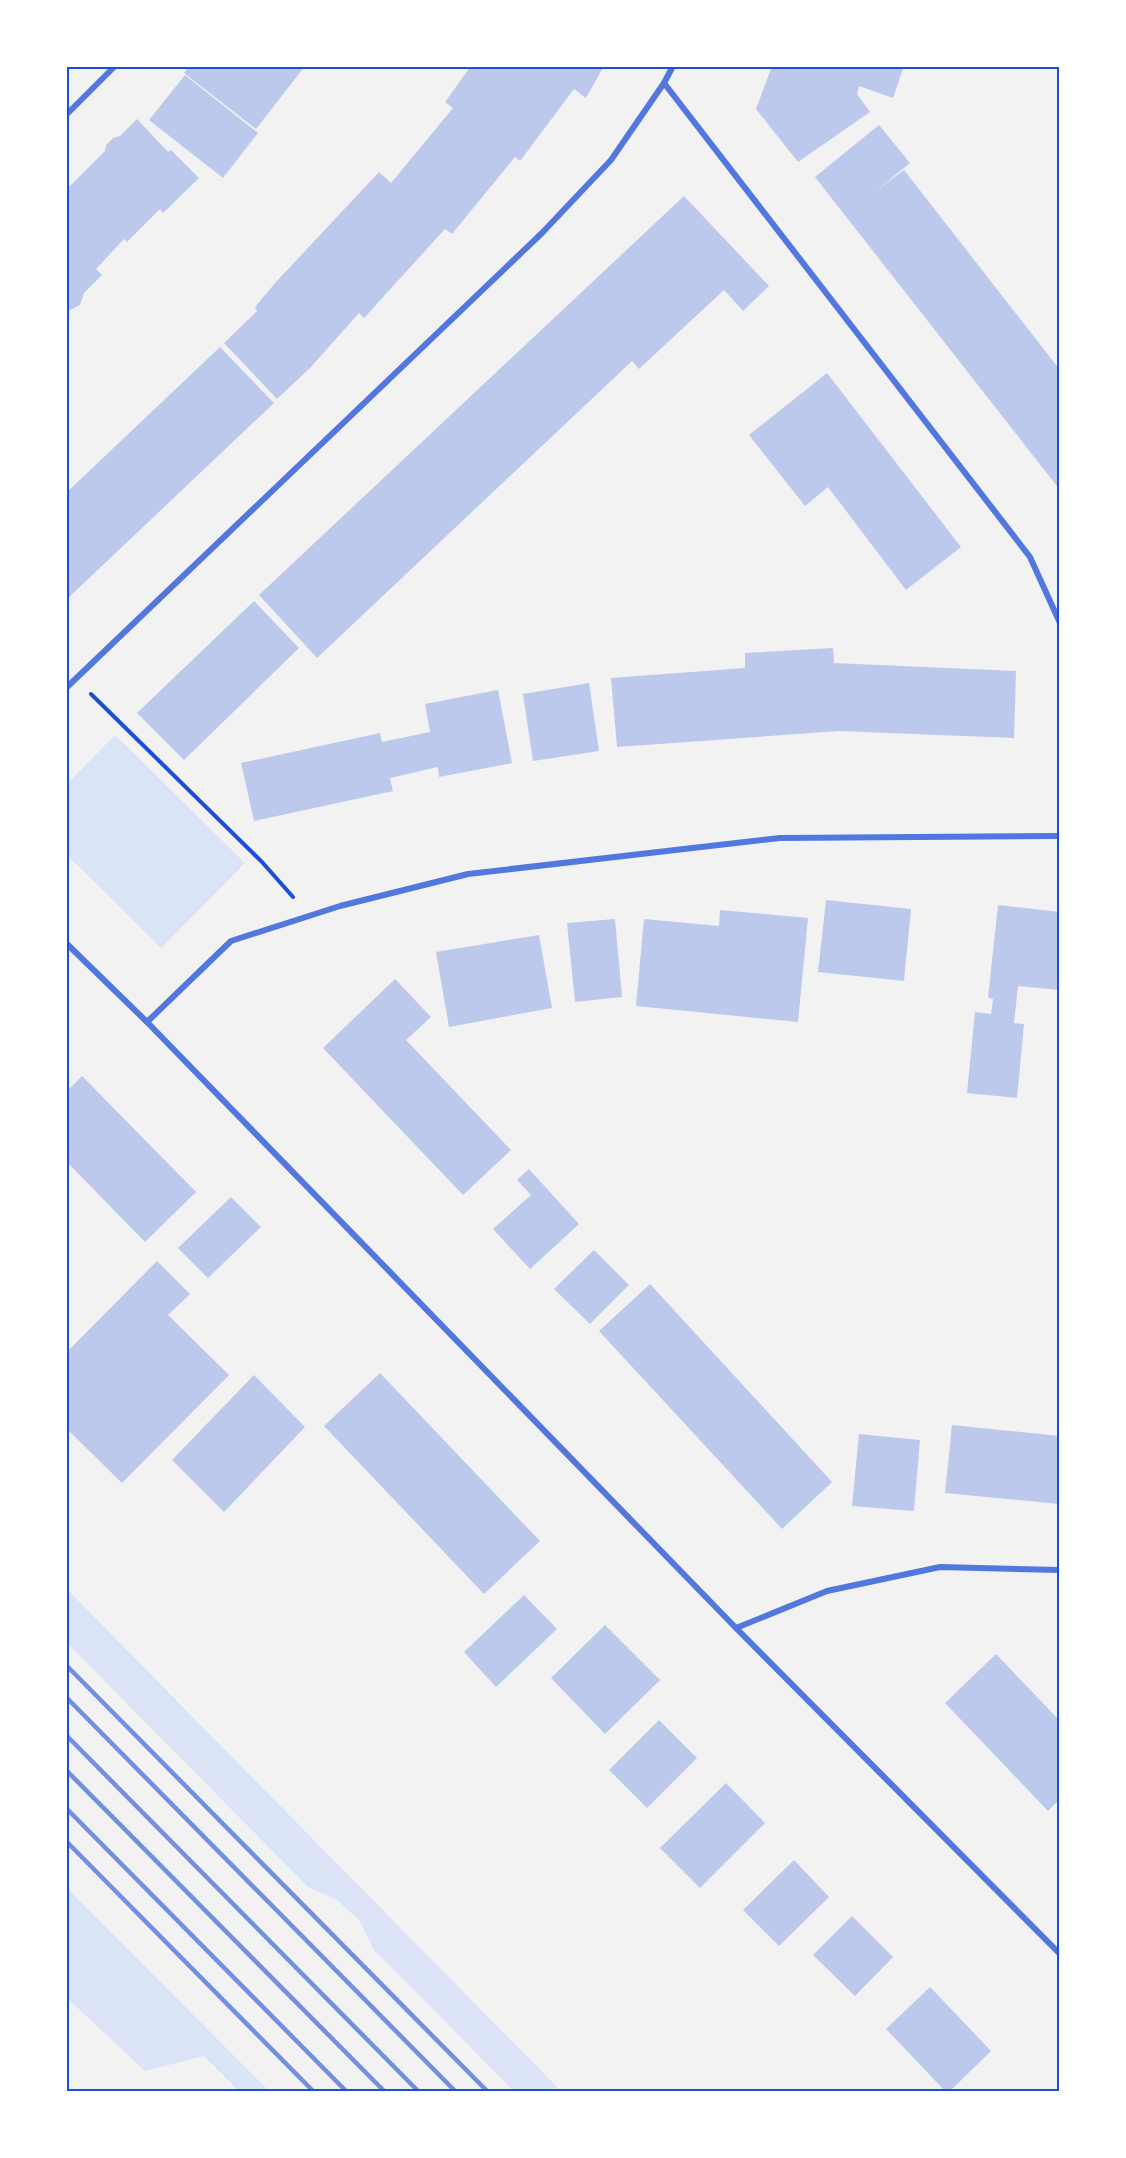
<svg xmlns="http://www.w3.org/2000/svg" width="1126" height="2158" font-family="'Open Sans',sans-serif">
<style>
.green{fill:#dbe4f7}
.building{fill:#bdc9ec}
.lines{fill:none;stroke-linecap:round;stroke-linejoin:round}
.path{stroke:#1d4ed8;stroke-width:4}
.minor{stroke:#5277de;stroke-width:6}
.rail{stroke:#7290e2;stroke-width:4.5}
.neatline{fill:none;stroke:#1d4ed8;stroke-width:2}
</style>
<rect width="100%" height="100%" fill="#f2f2f2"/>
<g class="green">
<path d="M 115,735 L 245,863 L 161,948 L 66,854 L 66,785 Z"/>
<path d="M 66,1588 L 111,1634 L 562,2092 L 515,2092 L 374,1950 L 359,1920 L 337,1900 L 308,1887 L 66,1642 Z"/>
<path d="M 66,1887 L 270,2092 L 240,2092 L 204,2056 L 145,2071 L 66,1997 Z"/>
</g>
<g class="building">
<path d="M 190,66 L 305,66 L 256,129 L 184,73 Z"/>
<path d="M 471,66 L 604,66 L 586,98 L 574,89 L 520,161 L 515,157 L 452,234 L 445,229 L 364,318 L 359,313 L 311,367 L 277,399 L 224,343 L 257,311 L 255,307 L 276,282 L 379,172 L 391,183 L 453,108 L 445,102 Z"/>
<path d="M 772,66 L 904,66 L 893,98 L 859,86 L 857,94 L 870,112 L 798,162 L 756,109 Z"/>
<path d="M 185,75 L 258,133 L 223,178 L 149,120 Z"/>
<path d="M 137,119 L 168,152 L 171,150 L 199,178 L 163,213 L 160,209 L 127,242 L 124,239 L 96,269 L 102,275 L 84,293 L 80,305 L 68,311 L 70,313 L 66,317 L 66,190 L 105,151 L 106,145 L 113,138 L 120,136 Z"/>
<path d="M 879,125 L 910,163 L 876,191 L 904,170 L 1060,370 L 1060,490 L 815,177 Z"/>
<path d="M 684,196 L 769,286 L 743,311 L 724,290 L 639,369 L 632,361 L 317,658 L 259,595 Z"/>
<path d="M 220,347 L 274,403 L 66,600 L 66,493 Z"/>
<path d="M 827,373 L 961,547 L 906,590 L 828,487 L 805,506 L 749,435 Z"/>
<path d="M 254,601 L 299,648 L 184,760 L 137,713 Z"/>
<path d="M 833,648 L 834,663 L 1016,671 L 1014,738 L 839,731 L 617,747 L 611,678 L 745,668 L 745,653 Z"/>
<path d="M 589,683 L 599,751 L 533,761 L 523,694 Z"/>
<path d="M 498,690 L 512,763 L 439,777 L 438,767 L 390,778 L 393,791 L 254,821 L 241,763 L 380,733 L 382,742 L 430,732 L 425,704 Z"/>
<path d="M 826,900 L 911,909 L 904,981 L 818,972 Z"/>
<path d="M 998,905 L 1060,912 L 1060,990 L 1018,986 L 1014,1023 L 1024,1024 L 1017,1098 L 967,1093 L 975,1012 L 991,1014 L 993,999 L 988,998 Z"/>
<path d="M 720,910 L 808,918 L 798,1022 L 636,1006 L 644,919 L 719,926 Z"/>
<path d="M 615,919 L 622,997 L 575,1002 L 567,923 Z"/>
<path d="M 539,935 L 552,1008 L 449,1027 L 436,952 Z"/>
<path d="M 395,979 L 431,1017 L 406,1040 L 511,1150 L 463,1195 L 323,1048 Z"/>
<path d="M 82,1076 L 196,1192 L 145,1242 L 66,1161 L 66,1092 Z"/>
<path d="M 529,1169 L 579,1224 L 530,1269 L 493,1229 L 531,1195 L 517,1180 Z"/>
<path d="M 231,1197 L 261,1227 L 208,1278 L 178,1248 Z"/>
<path d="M 594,1250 L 629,1285 L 590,1324 L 554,1289 Z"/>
<path d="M 157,1261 L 190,1294 L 168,1315 L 229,1375 L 122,1483 L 66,1428 L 66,1353 Z"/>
<path d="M 650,1284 L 832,1482 L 782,1529 L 599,1331 Z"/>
<path d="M 380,1373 L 540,1541 L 484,1594 L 324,1426 Z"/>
<path d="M 254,1375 L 305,1427 L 224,1512 L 172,1460 Z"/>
<path d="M 952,1425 L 1060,1436 L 1060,1504 L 945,1493 Z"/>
<path d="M 859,1434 L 920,1440 L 914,1511 L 852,1506 Z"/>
<path d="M 524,1595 L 557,1629 L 496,1687 L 464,1652 Z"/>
<path d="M 605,1625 L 660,1680 L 605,1734 L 551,1678 Z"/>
<path d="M 996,1654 L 1060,1721 L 1060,1799 L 1048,1811 L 945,1703 Z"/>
<path d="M 659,1720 L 697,1758 L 647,1808 L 609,1770 Z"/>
<path d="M 726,1783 L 765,1823 L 700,1888 L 660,1848 Z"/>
<path d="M 794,1860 L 829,1897 L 779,1946 L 743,1910 Z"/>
<path d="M 852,1916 L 893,1957 L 855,1996 L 813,1955 Z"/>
<path d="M 930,1987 L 991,2051 L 949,2092 L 946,2092 L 886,2029 Z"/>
</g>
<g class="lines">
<path class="path" d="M 91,694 L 262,862 L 293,897"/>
<g class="minor">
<path d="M 664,83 L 1030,557 L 1060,623"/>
<path d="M 66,115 L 115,66"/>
<path d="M 66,688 L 542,233 L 611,160 L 664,83 L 673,66"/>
<path d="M 66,943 L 147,1022 L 736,1628 L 1060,1954"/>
<path d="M 147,1022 L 231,941 L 340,906 L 468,874 L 780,838 L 1060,836"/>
<path d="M 736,1628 L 827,1591 L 940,1567 L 1060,1570"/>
</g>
<g class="rail">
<path d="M 66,1665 L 488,2092"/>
<path d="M 66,1697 L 456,2092"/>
<path d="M 66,1735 L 419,2092"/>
<path d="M 66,1770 L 385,2092"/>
<path d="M 66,1808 L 347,2092"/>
<path d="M 66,1841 L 314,2092"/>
</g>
</g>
<rect width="1126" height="2158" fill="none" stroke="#ffffff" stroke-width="135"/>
<rect x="68" y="68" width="990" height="2022" class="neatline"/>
</svg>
